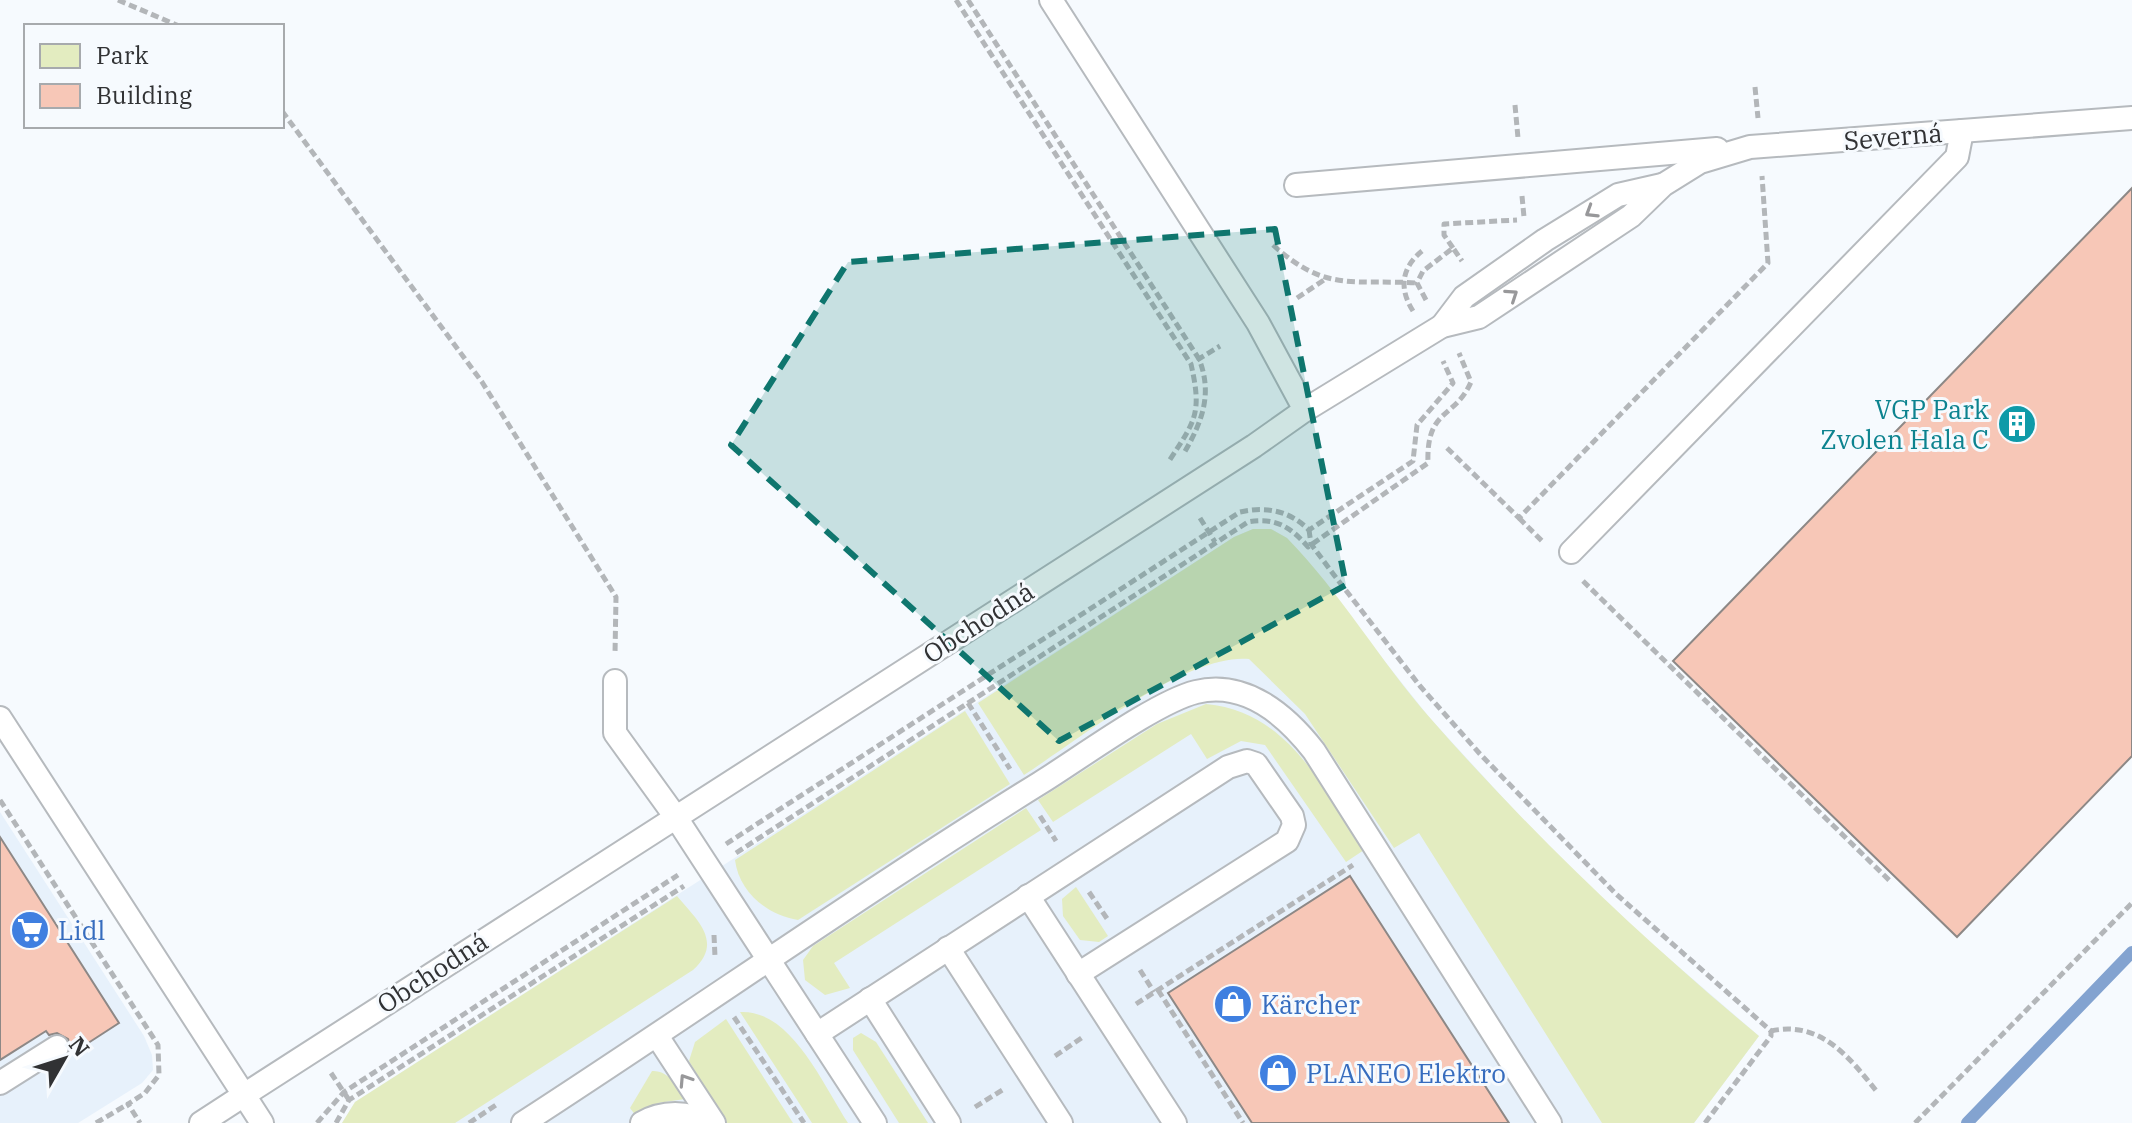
<svg xmlns="http://www.w3.org/2000/svg" width="2132" height="1123" font-family="'IBM Plex Serif',serif">
<style>
.built{fill:#e7f1fb}
.green{fill:#e3ecc0}
.lines{fill:none;stroke-linecap:round;stroke-linejoin:round}
.stream{stroke:#83a3d0;stroke-width:12}
.building{fill:#f7c7b7;stroke:#8d8886;stroke-width:2}
.service-casing{stroke:#b6babe;stroke-width:26}
.path{stroke:#b3b6b9;stroke-width:5;stroke-dasharray:8 4;stroke-linecap:butt}
.service{stroke:#fff;stroke-width:22}
.oneway{stroke:#98989a}
.marked{fill:#0f766e;fill-opacity:0.2;stroke:#0f766e;stroke-width:6;stroke-dasharray:16 10;stroke-linejoin:round}
.labels{text-anchor:middle;dominant-baseline:central;stroke-width:6;stroke-linejoin:round;paint-order:stroke}
.street-label{font-size:26px;fill:#313234;stroke:#f6fafe}
.culture-label{font-size:26px;fill:#0d838f;stroke:#f6fafe;text-anchor:end}
.shop-label{font-size:26px;fill:#366cbe;stroke:#f6fafe;text-anchor:start}
</style>
<rect width="100%" height="100%" fill="#f6fafe"/>
<g class="built">
<path d="M 1253,529 L 1271,529 L 1287,538 L 1429,717 L 1528,825 L 1600,899 L 1759,1036 L 1694,1123 L 342,1123 L 355,1102 L 1234,537 Z"/>
<path d="M 0,812 L 144,1036 L 152,1055 L 153,1070 L 142,1083 L 78,1123 L 0,1123 Z"/>
</g>
<g class="green">
<path d="M 1253,529 L 1271,529 L 1287,538 C 1341,593 1380,661 1431,719 C 1532,834 1641,938 1759,1036 L 1694,1123 L 1602,1123 L 1419,833 L 1394,848 L 1305,714 L 1249,659 C 1187,653 1078,740 1024,775 L 978,703 L 1234,537 Z"/>
<path d="M 1206,704 C 1288,711 1323,788 1364,850 L 1346,862 L 1265,745 L 1241,741 L 1207,759 L 1191,734 L 1053,822 L 1038,800 L 1157,724 Z"/>
<path d="M 965,711 L 1010,784 L 798,920 C 767,915 739,892 735,860 Z"/>
<path d="M 1026,808 L 1041,830 L 834,963 L 850,988 L 825,995 L 805,980 L 803,960 L 813,946 Z"/>
<path d="M 1076,887 L 1108,936 L 1099,942 L 1080,940 L 1063,916 L 1062,899 Z"/>
<path d="M 677,896 C 697,920 724,942 693,970 L 455,1123 L 342,1123 L 355,1102 Z"/>
<path d="M 740,1012 C 791,1009 823,1085 848,1123 L 812,1123 Z"/>
<path d="M 726,1019 L 793,1123 L 726,1123 L 689,1061 L 695,1042 Z"/>
<path d="M 861,1033 L 876,1042 L 928,1123 L 899,1123 L 853,1050 L 853,1038 Z"/>
<path d="M 652,1071 C 668,1070 679,1087 685,1099 L 658,1103 L 636,1116 L 630,1108 Z"/>
</g>
<g class="lines">
<path class="stream" d="M 1967,1123 L 2132,952"/>
</g>
<g class="building">
<path d="M 2132,188 L 2132,756 L 1957,937 L 1673,661 Z"/>
<path d="M 0,837 L 119,1023 L 65,1058 L 71,1047 L 68,1039 L 57,1033 L 49,1035 L 46,1031 L 0,1060 Z"/>
<path d="M 1350,876 L 1509,1123 L 1252,1123 L 1168,993 Z"/>
</g>
<g class="lines">
<defs>
<g id="service">
<path d="M 1296,185 L 1717,149"/>
<path d="M 1442,326 L 1464,297 L 1545,240 L 1618,195 L 1662,185"/>
<path d="M 1305,410 L 1442,326 L 1479,317 L 1631,216 L 1663,185 L 1700,162 L 1750,147 L 2132,118"/>
<path d="M 1571,552 L 1957,157 L 1962,131"/>
<path d="M 615,681 L 615,733 L 675,816 L 875,1123"/>
<path d="M 0,718 L 244,1095 L 201,1123"/>
<path d="M 1028,896 L 1175,1123"/>
<path d="M 948,948 L 1061,1123"/>
<path d="M 870,999 L 949,1123"/>
<path d="M 817,1034 L 1228,767 L 1247,761 L 1256,764 L 1292,816 L 1294,825 L 1287,841 L 1078,974"/>
<path d="M 657,1036 L 714,1123"/>
<path d="M 0,1083 L 57,1047"/>
<path d="M 262,1123 L 244,1095 L 1254,446 L 1305,410 L 1258,323 L 1051,0"/>
<path d="M 523,1123 C 696,1011 864,892 1040,783 C 1079,759 1156,702 1196,692 C 1245,680 1286,715 1314,751 L 1550,1123"/>
<path d="M 642,1123 C 662,1111 688,1111 709,1123"/>
</g>
</defs>
<use href="#service" class="service-casing"/>
<g class="path">
<path d="M 118,0 L 179,26"/>
<path d="M 956,0 L 1191,364 C 1202,413 1196,420 1169,461"/>
<path d="M 968,0 L 1199,359 C 1213,394 1202,422 1184,453"/>
<path d="M 1755,87 L 1758,118"/>
<path d="M 1515,105 L 1518,138"/>
<path d="M 282,111 L 482,382 L 616,597 L 615,654"/>
<path d="M 1522,196 L 1524,217"/>
<path d="M 1273,245 C 1326,293 1353,279 1417,283"/>
<path d="M 1453,248 L 1444,235 L 1444,224 L 1517,220"/>
<path d="M 1297,298 L 1324,280"/>
<path d="M 1426,300 L 1417,283 L 1423,271 L 1453,248 L 1462,261"/>
<path d="M 1413,311 C 1399,289 1401,268 1422,251"/>
<path d="M 1197,360 L 1220,346"/>
<path d="M 1447,448 L 1519,518 L 1768,263 L 1762,176"/>
<path d="M 1200,518 L 1215,542"/>
<path d="M 1519,518 L 1544,543"/>
<path d="M 1309,530 L 1311,544 L 1334,575 L 1420,686 L 1480,754 L 1615,893 L 1771,1031"/>
<path d="M 1583,581 L 1892,883"/>
<path d="M 968,703 L 1010,769"/>
<path d="M 0,800 L 158,1045 L 159,1075 L 145,1093 L 128,1104 L 140,1123"/>
<path d="M 1040,816 L 1056,841"/>
<path d="M 726,844 L 1240,512 C 1267,506 1290,511 1309,530 L 1413,461 L 1417,425 L 1453,383 L 1443,361"/>
<path d="M 736,853 L 1248,522 C 1275,517 1291,527 1308,547 L 1428,463 C 1426,408 1455,419 1471,382 L 1459,353"/>
<path d="M 1089,892 L 1108,920"/>
<path d="M 714,935 L 715,957"/>
<path d="M 1140,970 L 1154,992"/>
<path d="M 1158,990 L 1243,1123"/>
<path d="M 1136,1004 L 1353,865"/>
<path d="M 734,1017 L 804,1123"/>
<path d="M 1771,1031 C 1821,1020 1850,1058 1878,1093"/>
<path d="M 1055,1056 L 1083,1037"/>
<path d="M 331,1073 L 349,1100"/>
<path d="M 975,1107 L 1004,1089"/>
<path d="M 96,1123 L 128,1104"/>
<path d="M 317,1123 L 344,1092 L 678,875"/>
<path d="M 336,1123 L 349,1100 L 684,886"/>
<path d="M 469,1123 L 496,1105"/>
<path d="M 1705,1123 L 1771,1036 L 1771,1031"/>
<path d="M 1915,1123 L 2132,903"/>
</g>
<use href="#service" class="service"/>
</g>
<defs><path id="oneway-chevron" d="M-2-3.5L2.5 0L-2 3.5" fill="none" stroke-width="1.6" stroke-linecap="round" stroke-linejoin="round" transform="scale(2)"/></defs>
<g class="oneway">
<use href="#oneway-chevron" transform="translate(1591 212) rotate(148)"/>
<use href="#oneway-chevron" transform="translate(1512 295) rotate(-34)"/>
<use href="#oneway-chevron" transform="translate(685 1080) rotate(-123)"/>
</g>
<path class="marked" d="M 1275,229 L 1346,585 L 1059,741 L 731,445 L 848,262 Z"/>
<defs>
<symbol id="building-disc" viewBox="-11 -11 22 22"><circle r="9.5" fill="#0f9aa8" stroke="#f6fafe"/><path d="M-4-6H4V6H1V3H-1V6H-4ZM-2.5-4.3h1.7v1.8h-1.7ZM.8-4.3h1.7v1.8H.8ZM-2.5-1h1.7V.8h-1.7ZM.8-1h1.7V.8H.8Z" fill="#fff"/></symbol>
<symbol id="supermarket-disc" viewBox="-11 -11 22 22"><circle r="9.5" fill="#3f7fe0" stroke="#f6fafe"/><path d="M-6-5.5h2.5l.6 2H6L4.5 2H-2.5L-4.4-4H-6ZM-1.5 3.2a1.3 1.3 0 1 0 .1 0ZM3 3.2a1.3 1.3 0 1 0 .1 0Z" fill="#fff"/></symbol>
<symbol id="shop-disc" viewBox="-11 -11 22 22"><circle r="9.5" fill="#3f7fe0" stroke="#f6fafe"/><path d="M-5-2.5h2.3a2.7 3.5 0 0 1 5.4 0H5L5.5 6h-11ZM-1.5-2.5h3a1.5 2.3 0 0 0-3 0Z" fill="#fff"/></symbol>
</defs>
<g fill-rule="evenodd">
<use href="#building-disc" x="1995" y="402" width="44" height="44"/>
<use href="#supermarket-disc" x="8" y="908" width="44" height="44"/>
<use href="#shop-disc" x="1211" y="982" width="44" height="44"/>
<use href="#shop-disc" x="1256" y="1051" width="44" height="44"/>
</g>
<g class="labels">
<g class="street-label">
<text transform="translate(1893 136) rotate(-5)">Severná</text>
<text transform="translate(978 622) rotate(-33)">Obchodná</text>
<text transform="translate(432 972) rotate(-33)">Obchodná</text>
</g>
<g class="culture-label">
<text x="1989" y="409">VGP Park<tspan x="1989" dy="30">Zvolen Hala C</tspan></text>
</g>
<g class="shop-label">
<text x="58" y="930">Lidl</text>
<text x="1261" y="1004">Kärcher</text>
<text x="1306" y="1073">PLANEO Elektro</text>
</g>
</g>
<rect x="24" y="24" width="260" height="104" fill="#f6fafe" stroke="#a7aaad" stroke-width="2"/>
<rect x="40" y="44" width="40" height="24" fill="#e3ecc0" stroke="#a7aaad" stroke-width="2"/>
<text x="96" y="64" font-size="24" fill="#313234">Park</text>
<rect x="40" y="84" width="40" height="24" fill="#f7c7b7" stroke="#a7aaad" stroke-width="2"/>
<text x="96" y="104" font-size="24" fill="#313234">Building</text>
<g transform="translate(64 1059) rotate(51)" stroke="#f6fafe" stroke-width="6" paint-order="stroke">
<path d="M0-6L14 30L0 20L-14 30Z" fill="#313234"/>
<text y="-12" font-size="22" font-weight="bold" text-anchor="middle" fill="#313234">N</text>
</g>
</svg>
